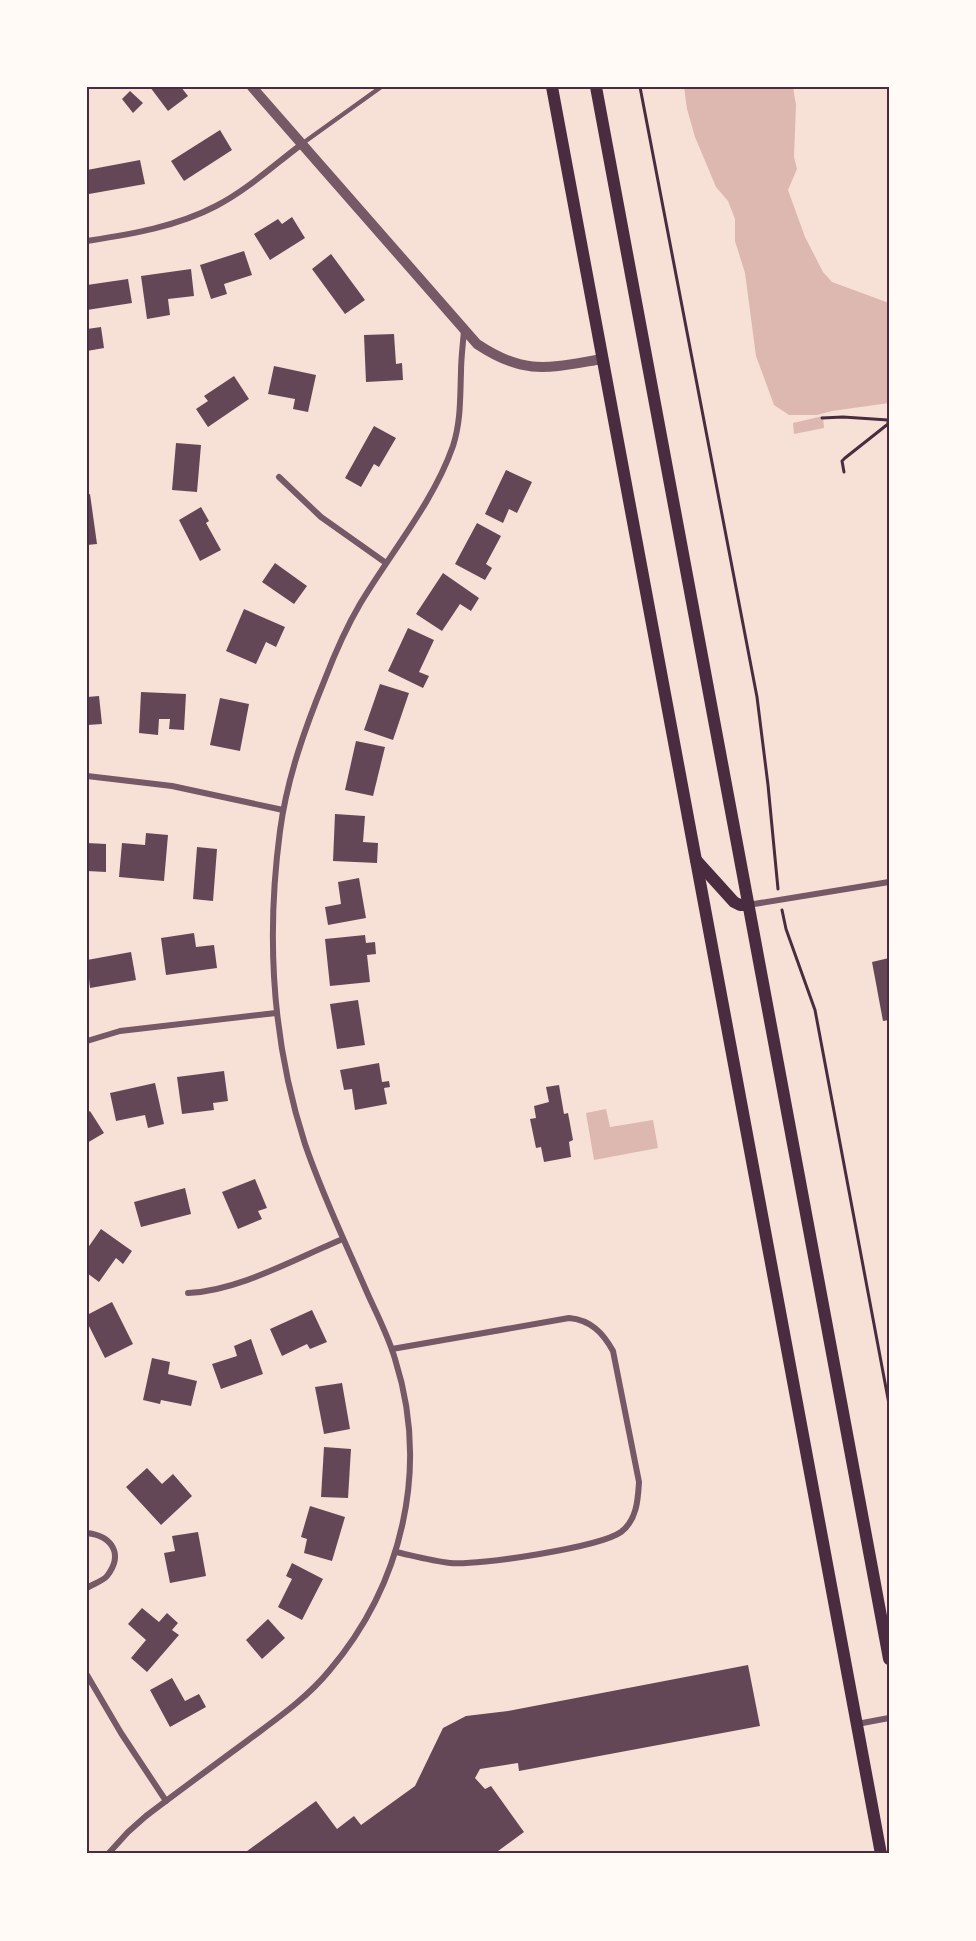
<svg xmlns="http://www.w3.org/2000/svg" width="976" height="1941" font-family="'Source Sans 3',sans-serif">
<style>
.water{fill:#dcb8b0}
.building{fill:#644757}
.lines{fill:none;stroke-linecap:round;stroke-linejoin:round}
.path{stroke:#4a2c40;stroke-width:3}
.service{stroke:#755966;stroke-width:4.5}
.minor{stroke:#755966;stroke-width:6}
.tertiary{stroke:#755966;stroke-width:10}
.secondary{stroke:#4a2c40;stroke-width:12}
.neatline{fill:none;stroke:#4a2c40;stroke-width:2}
</style>
<rect width="100%" height="100%" fill="#f7e1d7"/>
<g class="water">
<path d="M 684,87 L 793,87 L 796,105 L 794,157 L 797,169 L 788,190 L 805,237 L 823,272 L 832,282 L 889,303 L 889,403 L 832,411 L 817,415 L 789,415 L 774,405 L 756,356 L 745,273 L 735,241 L 735,219 L 728,201 L 716,187 L 695,137 L 687,109 Z"/>
<path d="M 823,416 L 824,428 L 794,434 L 793,423 Z"/>
<path d="M 606,1109 L 610,1127 L 653,1120 L 658,1148 L 594,1160 L 586,1113 Z"/>
</g>
<g class="building">
<path d="M 150,87 L 181,87 L 188,96 L 168,111 Z"/>
<path d="M 130,91 L 143,103 L 133,113 L 122,99 Z"/>
<path d="M 220,130 L 232,150 L 184,181 L 171,161 Z"/>
<path d="M 140,160 L 145,184 L 89,194 L 87,170 Z"/>
<path d="M 292,217 L 305,238 L 270,260 L 254,234 L 278,219 L 282,224 Z"/>
<path d="M 244,251 L 252,275 L 224,284 L 227,294 L 211,299 L 200,265 Z"/>
<path d="M 331,254 L 365,300 L 345,314 L 312,269 Z"/>
<path d="M 191,269 L 194,296 L 168,299 L 170,315 L 147,319 L 141,276 Z"/>
<path d="M 128,279 L 132,303 L 87,310 L 87,285 Z"/>
<path d="M 101,327 L 104,348 L 87,351 L 87,329 Z"/>
<path d="M 394,334 L 396,364 L 402,363 L 403,380 L 366,382 L 364,335 Z"/>
<path d="M 274,366 L 316,375 L 308,412 L 293,409 L 295,399 L 268,394 Z"/>
<path d="M 234,376 L 249,399 L 208,427 L 196,409 L 208,401 L 204,396 Z"/>
<path d="M 374,426 L 396,438 L 379,467 L 374,464 L 361,487 L 345,478 Z"/>
<path d="M 176,443 L 201,445 L 197,492 L 172,490 Z"/>
<path d="M 506,470 L 532,482 L 517,513 L 509,509 L 503,523 L 485,514 Z"/>
<path d="M 90,494 L 97,544 L 87,545 L 87,495 Z"/>
<path d="M 201,507 L 209,521 L 206,523 L 221,550 L 200,561 L 179,520 Z"/>
<path d="M 477,523 L 501,536 L 486,564 L 492,568 L 485,580 L 455,564 Z"/>
<path d="M 275,563 L 307,586 L 294,604 L 262,582 Z"/>
<path d="M 443,573 L 479,598 L 471,611 L 460,604 L 442,631 L 416,614 Z"/>
<path d="M 244,609 L 285,627 L 276,647 L 266,642 L 256,664 L 226,651 Z"/>
<path d="M 408,628 L 434,640 L 419,672 L 429,676 L 423,688 L 388,671 Z"/>
<path d="M 380,684 L 409,693 L 393,740 L 364,730 Z"/>
<path d="M 141,692 L 186,694 L 184,730 L 169,729 L 170,719 L 159,719 L 158,735 L 139,733 Z"/>
<path d="M 99,696 L 102,724 L 87,725 L 87,697 Z"/>
<path d="M 220,698 L 249,704 L 240,751 L 210,745 Z"/>
<path d="M 356,741 L 385,747 L 373,796 L 345,790 Z"/>
<path d="M 335,814 L 365,816 L 363,842 L 378,843 L 377,863 L 333,861 Z"/>
<path d="M 146,833 L 168,835 L 164,881 L 119,877 L 122,843 L 145,845 Z"/>
<path d="M 87,843 L 106,844 L 106,872 L 87,871 Z"/>
<path d="M 197,847 L 217,849 L 213,901 L 193,899 Z"/>
<path d="M 359,878 L 366,918 L 328,925 L 325,907 L 341,904 L 338,882 Z"/>
<path d="M 194,933 L 196,947 L 214,945 L 217,968 L 166,975 L 161,938 Z"/>
<path d="M 365,935 L 366,943 L 375,942 L 376,954 L 367,955 L 370,982 L 330,986 L 325,939 Z"/>
<path d="M 131,952 L 136,980 L 90,988 L 87,960 Z"/>
<path d="M 889,958 L 889,1020 L 883,1021 L 872,962 Z"/>
<path d="M 358,1000 L 365,1045 L 337,1049 L 330,1004 Z"/>
<path d="M 379,1063 L 382,1082 L 389,1081 L 390,1087 L 384,1088 L 387,1104 L 355,1110 L 352,1089 L 344,1090 L 340,1070 Z"/>
<path d="M 224,1071 L 228,1101 L 213,1103 L 214,1110 L 182,1114 L 177,1077 Z"/>
<path d="M 155,1083 L 164,1124 L 148,1128 L 145,1115 L 116,1121 L 110,1093 Z"/>
<path d="M 559,1085 L 564,1114 L 568,1113 L 573,1140 L 569,1142 L 571,1157 L 544,1162 L 541,1147 L 536,1148 L 530,1119 L 536,1118 L 534,1106 L 549,1102 L 546,1087 Z"/>
<path d="M 90,1111 L 104,1133 L 87,1143 L 87,1113 Z"/>
<path d="M 255,1179 L 267,1208 L 258,1211 L 262,1219 L 238,1229 L 222,1192 Z"/>
<path d="M 185,1188 L 191,1214 L 141,1227 L 134,1202 Z"/>
<path d="M 101,1229 L 132,1251 L 123,1264 L 116,1258 L 99,1282 L 87,1273 L 87,1249 Z"/>
<path d="M 112,1302 L 133,1344 L 105,1358 L 87,1322 L 87,1315 Z"/>
<path d="M 312,1310 L 327,1342 L 310,1349 L 307,1344 L 282,1356 L 270,1329 Z"/>
<path d="M 251,1339 L 263,1374 L 221,1389 L 212,1364 L 237,1356 L 234,1346 Z"/>
<path d="M 152,1358 L 170,1362 L 168,1374 L 197,1381 L 191,1406 L 161,1400 L 160,1404 L 143,1400 Z"/>
<path d="M 342,1383 L 350,1429 L 324,1434 L 315,1387 Z"/>
<path d="M 324,1447 L 351,1449 L 348,1498 L 321,1497 Z"/>
<path d="M 147,1468 L 162,1484 L 173,1474 L 192,1496 L 161,1525 L 126,1487 Z"/>
<path d="M 310,1506 L 345,1517 L 332,1561 L 304,1553 L 307,1539 L 301,1537 Z"/>
<path d="M 198,1532 L 206,1576 L 170,1583 L 164,1553 L 175,1551 L 172,1536 Z"/>
<path d="M 292,1563 L 323,1579 L 302,1620 L 278,1607 L 292,1579 L 286,1576 Z"/>
<path d="M 142,1608 L 159,1622 L 167,1613 L 178,1623 L 172,1630 L 179,1635 L 147,1672 L 131,1658 L 146,1640 L 128,1624 Z"/>
<path d="M 268,1619 L 285,1638 L 262,1659 L 246,1640 Z"/>
<path d="M 748,1665 L 760,1726 L 519,1771 L 518,1763 L 480,1769 L 475,1778 L 485,1789 L 491,1786 L 524,1832 L 494,1854 L 243,1854 L 316,1801 L 337,1829 L 354,1816 L 361,1825 L 415,1786 L 443,1728 L 466,1716 L 508,1711 Z"/>
<path d="M 172,1678 L 185,1701 L 199,1694 L 206,1707 L 170,1727 L 150,1690 Z"/>
</g>
<g class="lines">
<g class="path">
<path d="M 640,87 L 757,697 L 768,785 L 778,889"/>
<path d="M 822,418 L 843,417 L 888,420 L 888,424 L 845,458 L 842,461 L 844,472"/>
<path d="M 782,910 L 786,929 L 815,1010 L 889,1404"/>
</g>
<path class="service" d="M 303,143 L 381,87"/>
<g class="minor">
<path d="M 87,241 C 131,234 176,227 216,206 C 247,190 274,165 302,144"/>
<path d="M 279,477 L 321,517 L 386,563"/>
<path d="M 87,776 L 172,786 L 283,810"/>
<path d="M 748,905 L 889,882"/>
<path d="M 87,1041 L 120,1031 L 276,1013"/>
<path d="M 188,1293 C 239,1291 296,1258 343,1239"/>
<path d="M 392,1349 L 569,1318 C 591,1320 603,1333 613,1351 L 639,1482 C 638,1499 637,1520 621,1532 C 600,1547 478,1566 450,1563 C 432,1561 414,1556 396,1552"/>
<path d="M 87,1533 C 112,1536 124,1554 107,1576 C 103,1581 93,1584 87,1588"/>
<path d="M 87,1675 L 121,1733 L 166,1801"/>
<path d="M 857,1724 L 889,1718"/>
<path d="M 108,1854 L 128,1832 L 146,1816 C 179,1791 213,1766 247,1741 C 275,1720 306,1699 329,1671 C 402,1585 430,1469 395,1359 C 388,1335 376,1313 366,1290 C 345,1242 322,1194 305,1144 C 272,1042 266,936 280,831 C 287,778 305,728 325,679 C 335,653 346,628 360,604 C 391,552 433,503 453,446 C 461,421 460,398 461,372 C 461,358 463,344 464,330"/>
</g>
<path class="tertiary" d="M 252,87 L 477,344 C 525,376 548,368 602,359"/>
<g class="secondary">
<path d="M 552,87 L 881,1854"/>
<path d="M 596,87 L 889,1659"/>
<path d="M 696,860 L 734,902 L 740,905 L 747,905"/>
</g>
</g>
<rect width="976" height="1941" fill="none" stroke="#fffaf5" stroke-width="177"/>
<rect x="88" y="88" width="800" height="1764" class="neatline"/>
</svg>
